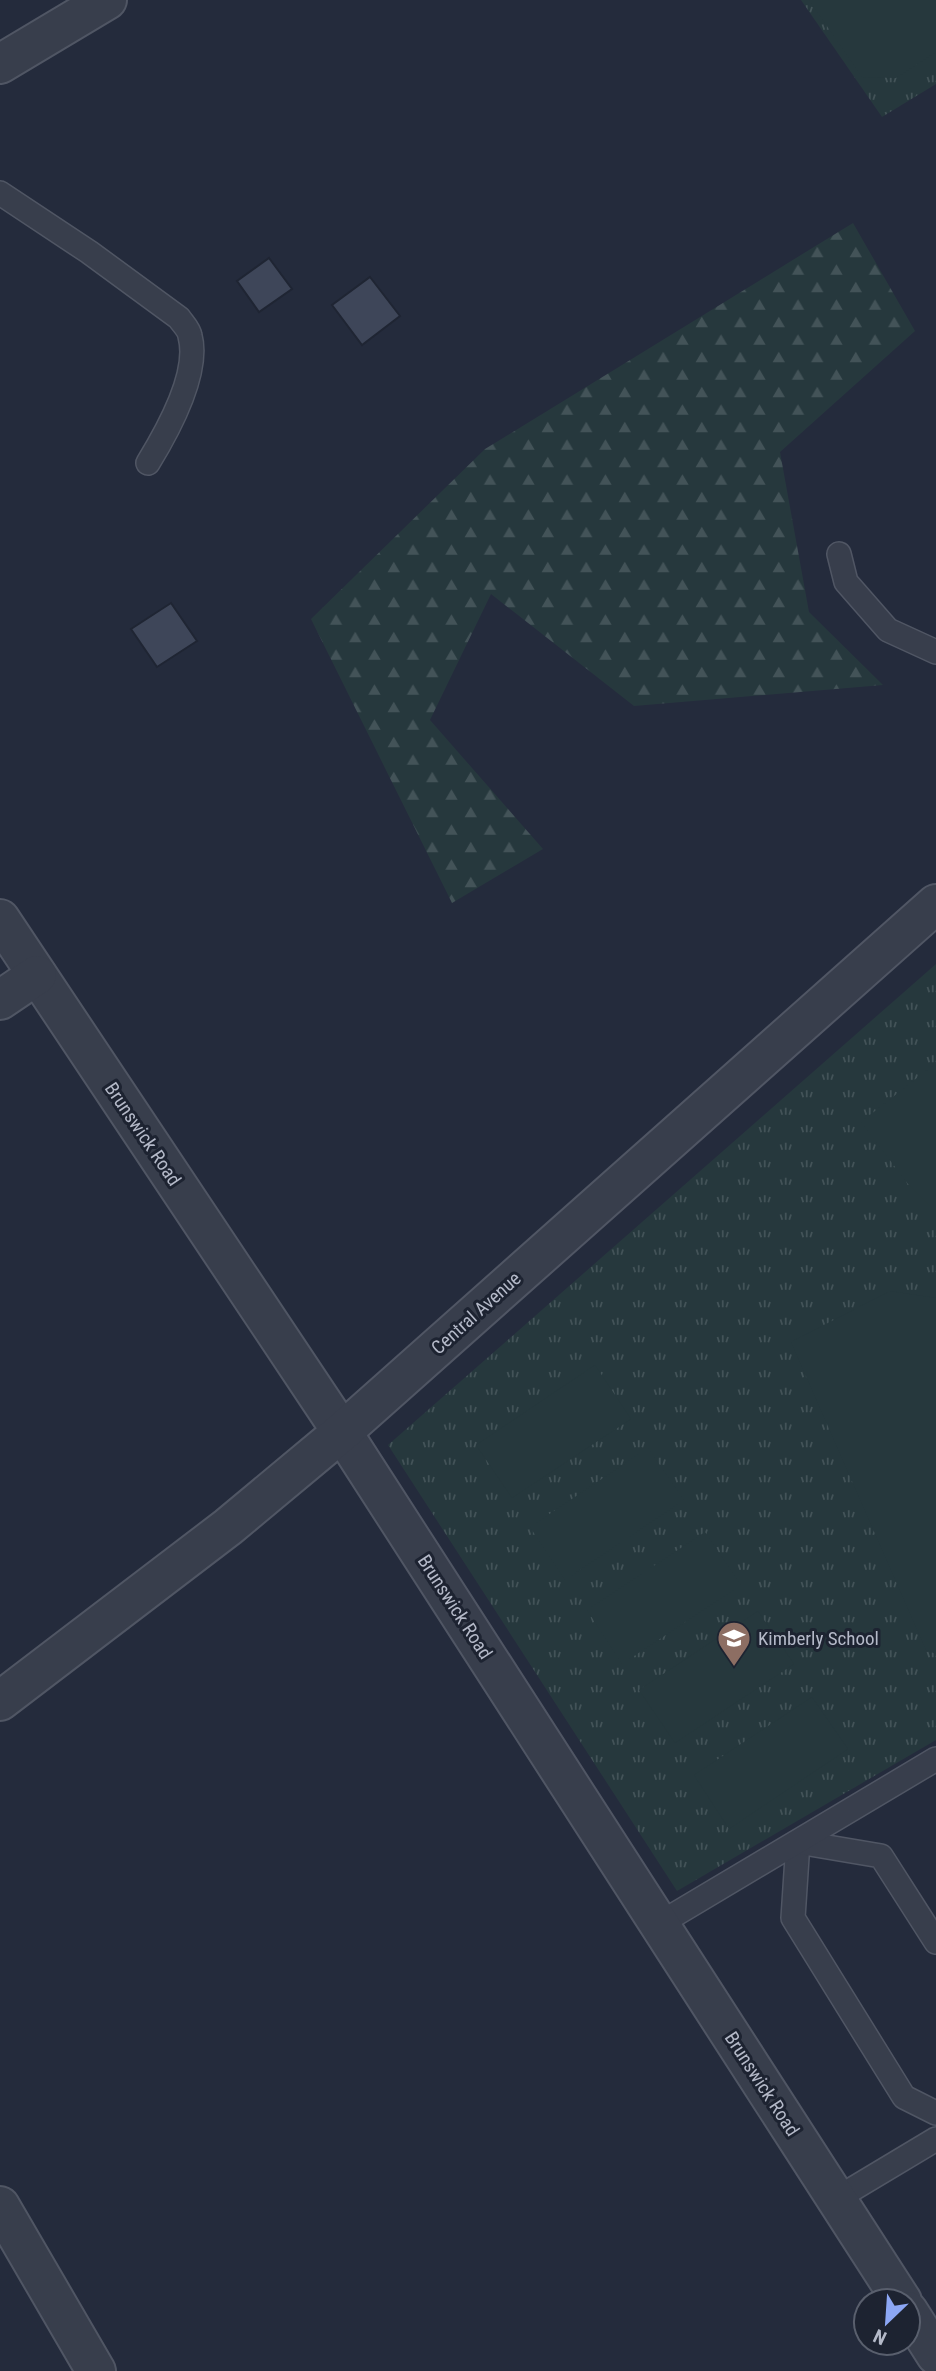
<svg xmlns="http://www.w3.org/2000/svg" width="936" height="2371" font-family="'Roboto Condensed',sans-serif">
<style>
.grass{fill:url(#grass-tufts)}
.forest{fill:url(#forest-firs)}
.garden{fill:#26383d}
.building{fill:#3e4659;stroke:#1f2533;stroke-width:2}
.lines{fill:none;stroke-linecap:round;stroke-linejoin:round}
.service-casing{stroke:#505664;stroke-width:26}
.minor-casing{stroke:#505664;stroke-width:42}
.service{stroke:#383e4c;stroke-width:23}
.minor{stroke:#383e4c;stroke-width:38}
.labels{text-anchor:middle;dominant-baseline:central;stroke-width:6;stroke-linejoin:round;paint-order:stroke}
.street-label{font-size:19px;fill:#b4b9c8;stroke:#1d2331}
.poi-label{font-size:19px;fill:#b4b9c8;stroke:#1d2331;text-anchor:start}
</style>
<defs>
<pattern id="grass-tufts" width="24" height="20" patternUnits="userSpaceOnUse" patternTransform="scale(1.75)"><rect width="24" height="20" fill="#26383d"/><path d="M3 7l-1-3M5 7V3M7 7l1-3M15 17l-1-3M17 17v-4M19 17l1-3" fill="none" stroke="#435358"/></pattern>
<pattern id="forest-firs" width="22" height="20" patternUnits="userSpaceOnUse" patternTransform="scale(1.75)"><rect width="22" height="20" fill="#26383d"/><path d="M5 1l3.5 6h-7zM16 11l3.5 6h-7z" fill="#435358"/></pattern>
</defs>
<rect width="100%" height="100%" fill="#242b3c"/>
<g class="grass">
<path d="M 801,0 L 936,0 L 936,84 L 882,117 Z"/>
<path d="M 936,964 L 936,1740 L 677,1891 L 388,1445 Z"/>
</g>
<path class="forest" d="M 853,223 L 915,331 L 780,452 L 809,612 L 883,685 L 634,706 L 491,594 L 430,720 L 543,849 L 452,903 L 311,619 L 485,449 Z"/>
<g class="garden">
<path d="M 809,0 L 936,0 L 936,52 L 896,78 L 862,77 Z"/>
<path d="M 936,1063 L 936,1212 L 908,1184 L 861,1122 Z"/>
<path d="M 890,1291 L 936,1298 L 936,1654 L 926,1650 L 791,1342 Z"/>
<path d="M 595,1365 L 631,1419 L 512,1498 L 476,1445 Z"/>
<path d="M 648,1448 L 684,1500 L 565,1580 L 530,1527 Z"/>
<path d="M 705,1532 L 741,1585 L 622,1664 L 587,1610 Z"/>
<path d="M 758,1611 L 794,1664 L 675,1743 L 639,1690 Z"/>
<path d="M 812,1697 L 848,1749 L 729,1829 L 694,1775 Z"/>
</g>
<g class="building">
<path d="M 269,258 L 292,289 L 259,312 L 237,281 Z"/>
<path d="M 370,277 L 400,316 L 362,345 L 332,305 Z"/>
<path d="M 171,603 L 197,641 L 157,667 L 131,629 Z"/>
</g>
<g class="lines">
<defs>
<g id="service">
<path d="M 0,193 L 89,252 L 179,318 C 183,324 189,329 190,336 C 200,373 167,432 148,463"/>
<path d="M 839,554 L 846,582 L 888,630 L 936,652"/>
<path d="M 798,1842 L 793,1918 L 904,2097 L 936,2113"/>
<path d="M 798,1842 L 881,1856 L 936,1942"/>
<path d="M 659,1924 L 936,1759"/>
<path d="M 836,2199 L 936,2139"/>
</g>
<g id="minor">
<path d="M 0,64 L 107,0"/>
<path d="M 0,919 L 342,1432 L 902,2301"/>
<path d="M 0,1000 L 37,975"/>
<path d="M 0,1701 L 228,1527 L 342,1432 L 936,904"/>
<path d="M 0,2206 L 96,2371"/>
<path d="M 908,2311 L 936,2355"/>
</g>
</defs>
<use href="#service" class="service-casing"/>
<use href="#minor" class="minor-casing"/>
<use href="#service" class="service"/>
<use href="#minor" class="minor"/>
</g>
<defs>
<symbol id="school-pin" viewBox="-11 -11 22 30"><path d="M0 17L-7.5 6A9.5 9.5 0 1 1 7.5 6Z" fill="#8d6e63" stroke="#1d2331"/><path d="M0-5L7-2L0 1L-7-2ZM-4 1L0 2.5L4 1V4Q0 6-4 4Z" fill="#fff"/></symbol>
</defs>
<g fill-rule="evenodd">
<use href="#school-pin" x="715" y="1619" width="38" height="52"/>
</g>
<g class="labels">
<g class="street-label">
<text transform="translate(143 1134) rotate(56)">Brunswick Road</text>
<text transform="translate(476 1313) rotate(-42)">Central Avenue</text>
<text transform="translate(455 1607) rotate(57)">Brunswick Road</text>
<text transform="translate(762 2084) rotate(57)">Brunswick Road</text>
</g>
<g class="poi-label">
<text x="758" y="1638">Kimberly School</text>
</g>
</g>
<g transform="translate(887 2322) rotate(205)"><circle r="33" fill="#1d2331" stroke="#595f6d" stroke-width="2"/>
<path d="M0-5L12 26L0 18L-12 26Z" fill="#8ca7f5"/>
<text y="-10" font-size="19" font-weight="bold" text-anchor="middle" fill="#b4b9c8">N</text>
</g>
</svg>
